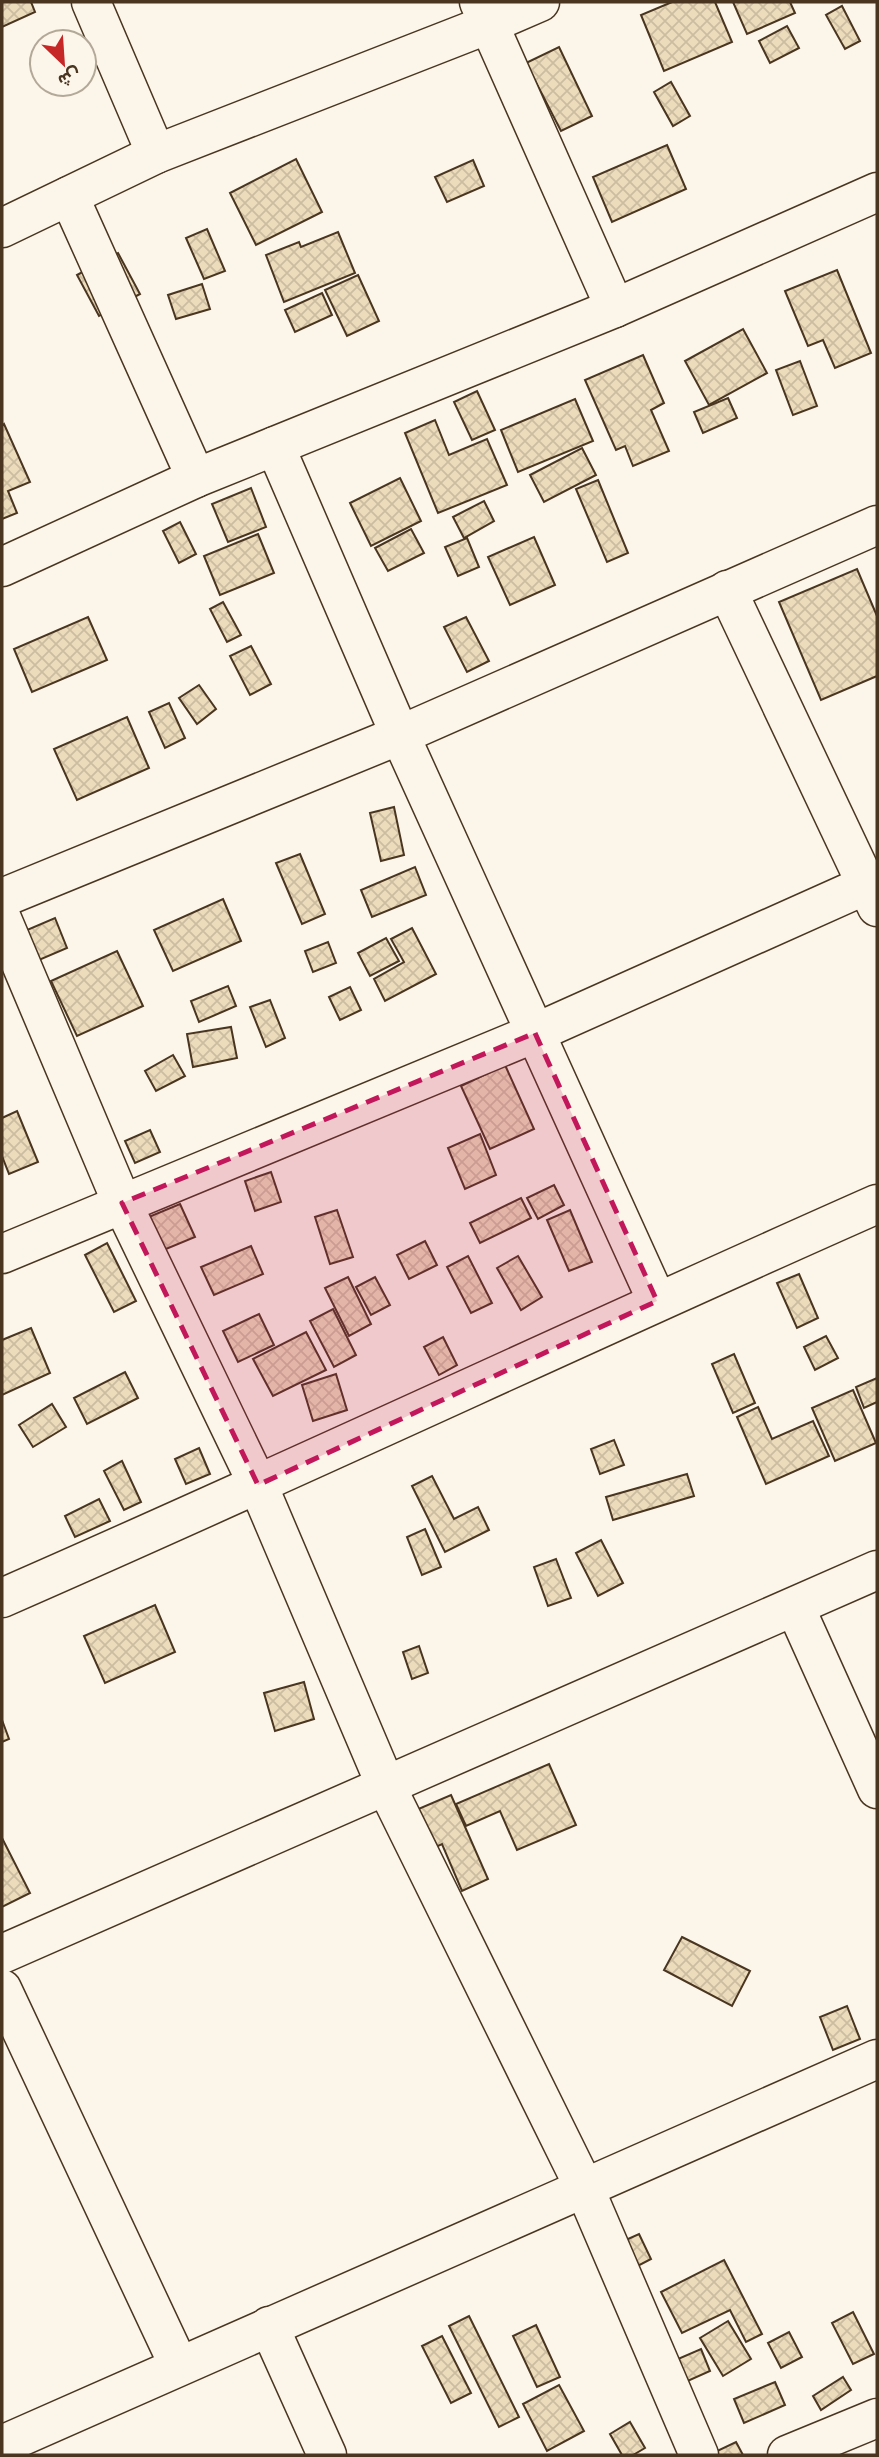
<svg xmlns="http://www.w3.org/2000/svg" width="879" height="2457" font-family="Mulish,Vazirmatn,sans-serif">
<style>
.building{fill:url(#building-cross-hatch);stroke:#4a3520;stroke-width:2}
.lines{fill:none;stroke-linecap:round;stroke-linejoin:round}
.minor-casing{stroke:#4a3520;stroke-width:41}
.minor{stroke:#fbf6e9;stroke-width:38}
.marked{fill:#c2185b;fill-opacity:0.2;stroke:#c2185b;stroke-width:5;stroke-dasharray:14 9;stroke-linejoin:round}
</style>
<defs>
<pattern id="building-cross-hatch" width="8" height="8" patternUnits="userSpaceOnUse" patternTransform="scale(1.75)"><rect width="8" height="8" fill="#ecdcbc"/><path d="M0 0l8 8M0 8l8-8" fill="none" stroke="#ccbda1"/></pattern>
</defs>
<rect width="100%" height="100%" fill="#fbf6e9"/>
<g class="building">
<path d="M 2,2 L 31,2 L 35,12 L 2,27 Z"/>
<path d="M 672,2 L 715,2 L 732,42 L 664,71 L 641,15 Z"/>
<path d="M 733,2 L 790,2 L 795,13 L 747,34 Z"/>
<path d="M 842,6 L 860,41 L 845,49 L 826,15 Z"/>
<path d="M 787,26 L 799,48 L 770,63 L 759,41 Z"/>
<path d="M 559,47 L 592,116 L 561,131 L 526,63 Z"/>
<path d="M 671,82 L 690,116 L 673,126 L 654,92 Z"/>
<path d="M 667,145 L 686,189 L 612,222 L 593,177 Z"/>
<path d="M 296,159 L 322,212 L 256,245 L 230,193 Z"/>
<path d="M 473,160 L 484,186 L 447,202 L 435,177 Z"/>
<path d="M 207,229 L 225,271 L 204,279 L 186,238 Z"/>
<path d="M 338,232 L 355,273 L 284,302 L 266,255 L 299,242 L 301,247 Z"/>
<path d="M 118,253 L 140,294 L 99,316 L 77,275 Z"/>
<path d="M 837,270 L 871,353 L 835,368 L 823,340 L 808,346 L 785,291 Z"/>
<path d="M 358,275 L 379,321 L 347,336 L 325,290 Z"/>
<path d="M 202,284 L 210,309 L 176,319 L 168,295 Z"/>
<path d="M 322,293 L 332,315 L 295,332 L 285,310 Z"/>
<path d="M 743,329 L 767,373 L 709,405 L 685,361 Z"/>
<path d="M 643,355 L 664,403 L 651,410 L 669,451 L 633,466 L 625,446 L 616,450 L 585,380 Z"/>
<path d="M 800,361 L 817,406 L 793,415 L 776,370 Z"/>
<path d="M 477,391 L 495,430 L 472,440 L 454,402 Z"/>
<path d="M 728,398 L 737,418 L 703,433 L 694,412 Z"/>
<path d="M 575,399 L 593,441 L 518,472 L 501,430 Z"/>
<path d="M 435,420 L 449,455 L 487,439 L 507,485 L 438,513 L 405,433 Z"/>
<path d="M 4,424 L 30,482 L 8,491 L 17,513 L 2,519 L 2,426 Z"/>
<path d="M 582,448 L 596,475 L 544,502 L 530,475 Z"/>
<path d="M 400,478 L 421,521 L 371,546 L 350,503 Z"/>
<path d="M 598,480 L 628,553 L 607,562 L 576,489 Z"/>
<path d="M 251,488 L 266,527 L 228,542 L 212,504 Z"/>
<path d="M 484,501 L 494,521 L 464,538 L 453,517 Z"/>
<path d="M 180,522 L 196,554 L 179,563 L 163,531 Z"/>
<path d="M 411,529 L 424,553 L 388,571 L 375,548 Z"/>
<path d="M 258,534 L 274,573 L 220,595 L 204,556 Z"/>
<path d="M 534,537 L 555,585 L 510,605 L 488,557 Z"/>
<path d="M 467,538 L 479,567 L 458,576 L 445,547 Z"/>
<path d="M 857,569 L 877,616 L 877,676 L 821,700 L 779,602 Z"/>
<path d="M 223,602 L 241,635 L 227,642 L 210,609 Z"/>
<path d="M 88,617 L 107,660 L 32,692 L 14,649 Z"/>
<path d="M 466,617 L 489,661 L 467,672 L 444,627 Z"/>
<path d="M 251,646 L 271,684 L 250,695 L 230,656 Z"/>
<path d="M 199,685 L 216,709 L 197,724 L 179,698 Z"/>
<path d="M 169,703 L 185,738 L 165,748 L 149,712 Z"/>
<path d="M 127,717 L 149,768 L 77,800 L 54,749 Z"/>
<path d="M 394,807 L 404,855 L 381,861 L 370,813 Z"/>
<path d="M 300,854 L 325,914 L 302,924 L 276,863 Z"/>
<path d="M 415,867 L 426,895 L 372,917 L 361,890 Z"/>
<path d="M 223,899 L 241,941 L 173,971 L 154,930 Z"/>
<path d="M 55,918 L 67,948 L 39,960 L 27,930 Z"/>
<path d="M 412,928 L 436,974 L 385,1001 L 374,979 L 404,962 L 391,939 Z"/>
<path d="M 386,938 L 399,961 L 370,976 L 358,953 Z"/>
<path d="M 328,942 L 336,963 L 313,972 L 305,951 Z"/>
<path d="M 117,951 L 143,1006 L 77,1036 L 51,981 Z"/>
<path d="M 228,986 L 236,1006 L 199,1022 L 191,1001 Z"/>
<path d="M 350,987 L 361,1010 L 340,1020 L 329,997 Z"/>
<path d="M 270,1000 L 285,1038 L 266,1047 L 250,1007 Z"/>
<path d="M 231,1027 L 237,1058 L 193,1067 L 187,1034 Z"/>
<path d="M 173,1055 L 185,1076 L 156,1091 L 145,1071 Z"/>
<path d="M 505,1065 L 534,1129 L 490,1149 L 461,1086 Z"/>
<path d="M 17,1111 L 38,1162 L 9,1174 L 2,1156 L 2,1118 Z"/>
<path d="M 150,1130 L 160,1152 L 135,1163 L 125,1141 Z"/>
<path d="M 480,1134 L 496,1175 L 465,1189 L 448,1148 Z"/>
<path d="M 271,1172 L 281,1202 L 255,1211 L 245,1181 Z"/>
<path d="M 554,1185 L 564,1205 L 538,1219 L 527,1198 Z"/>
<path d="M 521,1198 L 531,1218 L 480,1243 L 470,1223 Z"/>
<path d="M 180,1204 L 195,1237 L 154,1254 L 139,1221 Z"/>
<path d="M 337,1210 L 353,1257 L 330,1264 L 315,1217 Z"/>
<path d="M 570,1210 L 592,1262 L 569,1271 L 547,1220 Z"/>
<path d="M 425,1241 L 437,1265 L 409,1279 L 397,1255 Z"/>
<path d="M 107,1243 L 136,1301 L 114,1312 L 85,1255 Z"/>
<path d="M 251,1246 L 263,1274 L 214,1295 L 201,1267 Z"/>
<path d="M 468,1256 L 492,1303 L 471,1313 L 447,1267 Z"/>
<path d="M 518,1256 L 542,1297 L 521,1310 L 497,1268 Z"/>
<path d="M 799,1274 L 818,1318 L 797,1328 L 777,1283 Z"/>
<path d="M 348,1277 L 371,1324 L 349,1336 L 325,1288 Z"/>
<path d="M 375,1277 L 390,1305 L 371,1315 L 356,1287 Z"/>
<path d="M 333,1309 L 356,1355 L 334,1367 L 310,1321 Z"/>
<path d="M 259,1314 L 274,1345 L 238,1362 L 223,1331 Z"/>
<path d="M 31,1328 L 50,1373 L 2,1395 L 2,1340 Z"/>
<path d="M 306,1332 L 326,1370 L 273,1396 L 253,1359 Z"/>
<path d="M 826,1336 L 838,1358 L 815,1370 L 804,1347 Z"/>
<path d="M 443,1337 L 457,1365 L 439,1375 L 424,1347 Z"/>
<path d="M 734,1354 L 755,1403 L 733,1413 L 712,1364 Z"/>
<path d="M 125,1372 L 138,1398 L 87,1424 L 74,1398 Z"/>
<path d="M 336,1374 L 347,1410 L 313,1421 L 302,1385 Z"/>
<path d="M 877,1378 L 877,1402 L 864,1408 L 856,1387 Z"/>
<path d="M 853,1390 L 876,1443 L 835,1461 L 812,1408 Z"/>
<path d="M 52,1404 L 66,1427 L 33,1447 L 19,1425 Z"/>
<path d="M 758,1407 L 772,1439 L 813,1421 L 829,1456 L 766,1484 L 737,1417 Z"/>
<path d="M 614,1440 L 624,1465 L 600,1474 L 591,1449 Z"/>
<path d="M 199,1448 L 210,1474 L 186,1484 L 175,1459 Z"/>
<path d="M 122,1461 L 141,1502 L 124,1510 L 104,1471 Z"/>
<path d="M 687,1474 L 694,1496 L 613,1520 L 606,1497 Z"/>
<path d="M 432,1476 L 454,1519 L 478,1507 L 489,1530 L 445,1552 L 412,1486 Z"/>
<path d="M 99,1499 L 110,1521 L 75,1537 L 65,1516 Z"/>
<path d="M 425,1529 L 441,1567 L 422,1575 L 407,1537 Z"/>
<path d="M 601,1540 L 623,1583 L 598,1596 L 576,1553 Z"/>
<path d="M 556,1559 L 571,1598 L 548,1606 L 534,1567 Z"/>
<path d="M 155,1605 L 175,1652 L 105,1683 L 84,1636 Z"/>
<path d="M 419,1646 L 428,1673 L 412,1679 L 403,1652 Z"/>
<path d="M 304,1682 L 314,1719 L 275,1731 L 264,1693 Z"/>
<path d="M 2,1720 L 9,1739 L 2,1742 Z"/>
<path d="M 549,1764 L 576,1825 L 517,1850 L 500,1811 L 466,1826 L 456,1804 Z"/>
<path d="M 451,1795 L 488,1879 L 462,1891 L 442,1844 L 425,1852 L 409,1813 Z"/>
<path d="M 2,1838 L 30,1893 L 2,1907 Z"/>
<path d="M 682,1937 L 750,1971 L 732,2006 L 664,1970 Z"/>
<path d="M 847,2006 L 860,2039 L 833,2050 L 820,2017 Z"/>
<path d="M 639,2234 L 651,2259 L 632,2269 L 619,2243 Z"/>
<path d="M 724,2260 L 762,2334 L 746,2342 L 730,2310 L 682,2333 L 661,2292 Z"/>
<path d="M 853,2312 L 874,2354 L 853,2364 L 832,2323 Z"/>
<path d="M 469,2316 L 519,2417 L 499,2427 L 449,2326 Z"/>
<path d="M 728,2321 L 751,2359 L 723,2376 L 700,2338 Z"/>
<path d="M 536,2325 L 560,2377 L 537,2387 L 513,2336 Z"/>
<path d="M 789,2332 L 802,2357 L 781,2368 L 768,2343 Z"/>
<path d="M 442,2336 L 471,2393 L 451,2403 L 422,2346 Z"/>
<path d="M 701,2349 L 710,2371 L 681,2384 L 671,2362 Z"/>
<path d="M 843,2377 L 851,2390 L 821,2410 L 813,2396 Z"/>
<path d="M 775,2382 L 785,2405 L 744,2423 L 734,2399 Z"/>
<path d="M 559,2385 L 584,2431 L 547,2451 L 523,2404 Z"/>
<path d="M 630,2422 L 645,2448 L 633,2455 L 622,2455 L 610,2434 Z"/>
<path d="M 736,2442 L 743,2455 L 716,2455 L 715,2452 Z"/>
</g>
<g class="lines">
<defs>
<g id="minor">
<path d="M 91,2 L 156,154"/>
<path d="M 479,2 L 615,308"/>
<path d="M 69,196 L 196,478"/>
<path d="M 2,228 L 156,154 L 489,24 L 540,2"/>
<path d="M 275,446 L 400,735 L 657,1301"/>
<path d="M 2,567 L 196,478 L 615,308 L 877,192"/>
<path d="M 727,590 L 877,907"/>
<path d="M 2,898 L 400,735 L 877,525"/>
<path d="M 2,919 L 122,1203 L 258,1485 L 386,1786 L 584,2187 L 699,2455"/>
<path d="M 2,1254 L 535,1033 L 877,880"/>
<path d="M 2,1598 C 295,1470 585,1333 877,1204"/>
<path d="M 795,1607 L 877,1789"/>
<path d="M 2,1954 L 877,1570"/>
<path d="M 2,1989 L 179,2366"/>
<path d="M 269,2326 L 327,2455"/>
<path d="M 2,2445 L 877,2059"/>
<path d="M 787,2455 L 877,2418"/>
</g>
</defs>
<use href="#minor" class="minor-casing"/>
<use href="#minor" class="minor"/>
</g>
<path class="marked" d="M 535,1033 L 657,1301 L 258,1485 L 122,1203 Z"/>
<rect width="879" height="2457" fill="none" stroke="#4a3520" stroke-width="7"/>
<g transform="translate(63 63) rotate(155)"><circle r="33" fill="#fbf6e9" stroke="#b4a999" stroke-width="2"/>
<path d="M0-5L12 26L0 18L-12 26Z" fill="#c62828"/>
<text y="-10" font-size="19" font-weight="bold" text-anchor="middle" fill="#4a3520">ش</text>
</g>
</svg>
